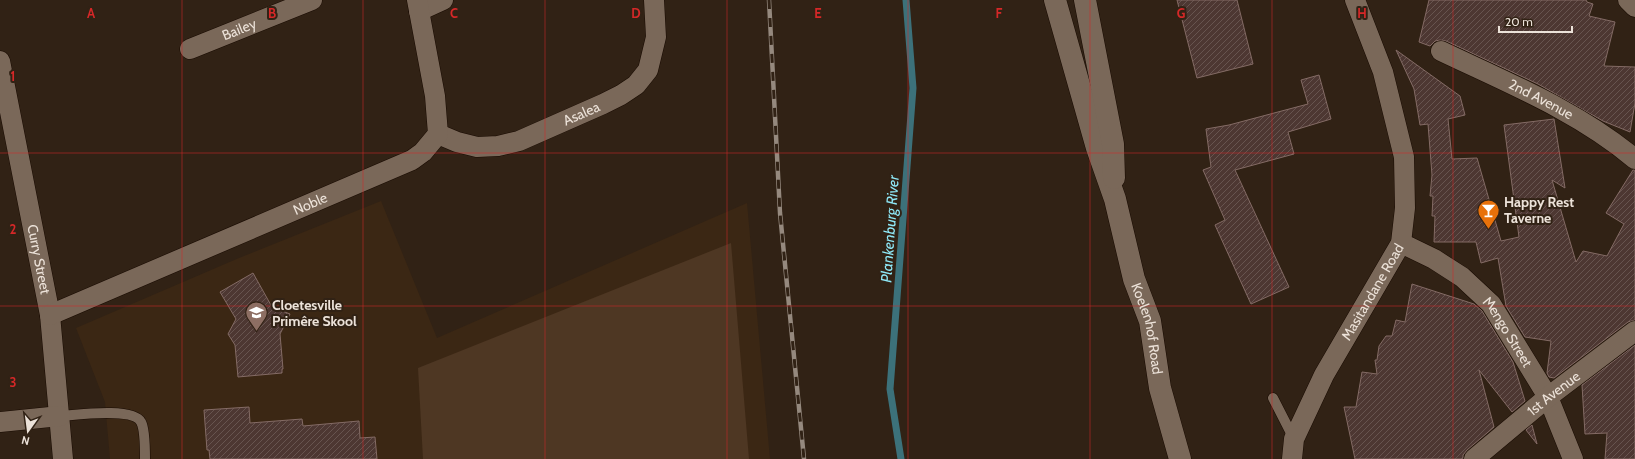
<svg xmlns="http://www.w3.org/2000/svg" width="1635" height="459" font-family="Cabin,sans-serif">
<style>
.built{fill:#3b2714}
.park{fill:#4e3723}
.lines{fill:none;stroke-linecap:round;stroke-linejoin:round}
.stream{stroke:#3c717a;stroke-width:7}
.building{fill:url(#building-hatch);stroke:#846b65}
.lane-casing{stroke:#190b02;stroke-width:11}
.street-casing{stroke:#190b02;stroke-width:21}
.secondary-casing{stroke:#190b02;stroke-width:23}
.lane{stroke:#7a6859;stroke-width:10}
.street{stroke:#7a6859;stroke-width:20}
.secondary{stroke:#7a6859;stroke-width:22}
.rail-casing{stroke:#95897e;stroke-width:4.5}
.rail{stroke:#312215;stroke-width:3;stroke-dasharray:9;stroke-linecap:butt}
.grid{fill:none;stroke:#d62828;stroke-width:1;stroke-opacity:0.55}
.labels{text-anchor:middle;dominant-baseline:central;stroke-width:4;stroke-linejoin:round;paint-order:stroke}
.street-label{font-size:14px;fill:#ece2d9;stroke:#312215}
.poi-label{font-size:14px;font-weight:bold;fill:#ece2d9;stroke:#312215;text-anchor:start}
.water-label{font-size:15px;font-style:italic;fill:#8fe9f8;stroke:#312215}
.grid-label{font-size:13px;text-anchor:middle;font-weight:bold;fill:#d62828;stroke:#312215;stroke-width:4;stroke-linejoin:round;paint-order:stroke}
</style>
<defs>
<pattern id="building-hatch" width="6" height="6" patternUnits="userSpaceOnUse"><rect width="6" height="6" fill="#4d3732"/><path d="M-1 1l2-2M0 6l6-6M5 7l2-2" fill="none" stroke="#67544f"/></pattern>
</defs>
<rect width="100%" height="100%" fill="#312215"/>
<path class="built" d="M 381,201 L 437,338 L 747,203 L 770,459 L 110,459 L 105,402 L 76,328 L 239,258 Z"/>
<path class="park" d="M 731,243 L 749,459 L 423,459 L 418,368 Z"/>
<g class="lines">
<path class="stream" d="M 901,459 L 890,389 L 913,88 L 906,0"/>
</g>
<g class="building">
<path d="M 1177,0 L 1237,0 L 1253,64 L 1197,78 Z"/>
<path d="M 1429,0 L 1586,0 L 1587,2 L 1593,4 L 1589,16 L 1615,22 L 1604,66 L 1635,67 L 1635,103 L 1630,132 L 1603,121 L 1538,84 L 1446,41 L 1440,40 L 1435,41 L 1430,46 L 1419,42 Z"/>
<path d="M 1396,50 L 1460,96 L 1465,115 L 1448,119 L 1452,159 L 1477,158 L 1501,241 L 1519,237 L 1504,125 L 1554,119 L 1565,188 L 1552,180 L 1576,262 L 1583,251 L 1607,256 L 1624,224 L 1606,213 L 1633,170 L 1635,170 L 1635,320 L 1628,322 L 1554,378 L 1549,377 L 1547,373 L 1551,341 L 1525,337 L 1506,306 L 1498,258 L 1481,263 L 1476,242 L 1434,242 L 1435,216 L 1432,216 L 1433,196 L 1430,196 L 1432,175 L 1428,124 L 1420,125 L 1414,89 Z"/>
<path d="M 1319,75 L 1331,119 L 1288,132 L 1294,154 L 1235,170 L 1289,287 L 1251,304 L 1215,225 L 1225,220 L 1203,170 L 1211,167 L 1206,129 L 1229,125 L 1308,104 L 1301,80 Z"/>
<path d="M 253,273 L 272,307 L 290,314 L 280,334 L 283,369 L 282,369 L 282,373 L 238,377 L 235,345 L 228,334 L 236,319 L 220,292 Z"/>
<path d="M 1412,284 L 1474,304 L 1482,311 L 1513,362 L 1525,401 L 1512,412 L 1479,370 L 1494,427 L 1467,450 L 1463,455 L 1463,459 L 1355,459 L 1344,407 L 1356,407 L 1362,372 L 1377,374 L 1375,360 L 1377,360 L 1379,346 L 1386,336 L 1392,336 L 1396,320 L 1405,322 Z"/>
<path d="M 1635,345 L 1635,459 L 1605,459 L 1607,433 L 1585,434 L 1582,385 Z"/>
<path d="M 249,407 L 250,423 L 302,419 L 303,426 L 359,421 L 360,438 L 375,437 L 377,459 L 210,459 L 209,450 L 207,450 L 204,410 Z"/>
<path d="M 1532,425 L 1537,444 L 1526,430 Z"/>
</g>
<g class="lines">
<defs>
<g id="lane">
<path d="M 1273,398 L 1294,439"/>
<path d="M 60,416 C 76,415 133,407 141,422 C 145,429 145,450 145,459"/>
</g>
<g id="street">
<path d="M 1628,0 L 1635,7"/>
<path d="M 419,11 L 443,0"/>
<path id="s1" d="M 190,49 L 312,0"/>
<path id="s2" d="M 1441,51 C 1508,83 1578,111 1635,159"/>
<path id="s3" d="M 0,61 L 50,315 L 63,459"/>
<path id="s4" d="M 438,134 L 457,142 L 477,147 L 498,146 L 519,141 L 603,104 L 621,95 L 636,85 L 648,70 L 656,37 L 654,0"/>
<path id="s5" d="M 1401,243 L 1434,259 L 1462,277 L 1491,304 L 1548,397 L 1573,459"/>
<path id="s6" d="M 50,315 L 412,160 L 423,152 L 438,134 L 435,96 L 417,0"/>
<path d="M 0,422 L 60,416"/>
<path id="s7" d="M 1292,459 L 1294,439 L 1324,375 L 1401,243 L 1405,208 L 1404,157 L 1383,72 L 1355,0"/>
<path id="s8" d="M 1474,459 L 1548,397 L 1635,331"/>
</g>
<g id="secondary">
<path id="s9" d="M 1055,0 L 1097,148 L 1115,199 L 1134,279 L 1150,321 L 1160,388 L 1180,459"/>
<path d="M 1085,0 L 1113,144 L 1114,178"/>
</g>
</defs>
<use href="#lane" class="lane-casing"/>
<use href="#street" class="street-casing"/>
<use href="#secondary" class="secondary-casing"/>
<use href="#lane" class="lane"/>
<use href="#street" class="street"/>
<use href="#secondary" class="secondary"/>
<defs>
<path id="rail" d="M 769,0 L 780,213 L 804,459"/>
</defs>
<use href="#rail" class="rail-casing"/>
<use href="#rail" class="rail"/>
</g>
<path class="grid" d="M 182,0 L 182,459M 363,0 L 363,459M 545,0 L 545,459M 727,0 L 727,459M 908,0 L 908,459M 1090,0 L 1090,459M 1272,0 L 1272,459M 1453,0 L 1453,459M 0,153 L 1635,153M 0,306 L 1635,306"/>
<defs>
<symbol id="bar-pin" viewBox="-11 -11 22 30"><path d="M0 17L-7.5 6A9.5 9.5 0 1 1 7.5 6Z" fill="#e8710a" stroke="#312215"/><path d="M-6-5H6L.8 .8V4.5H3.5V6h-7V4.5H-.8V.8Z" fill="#fff"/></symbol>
<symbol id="school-pin" viewBox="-11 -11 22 30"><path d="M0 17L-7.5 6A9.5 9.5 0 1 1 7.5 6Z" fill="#8d6e63" stroke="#312215"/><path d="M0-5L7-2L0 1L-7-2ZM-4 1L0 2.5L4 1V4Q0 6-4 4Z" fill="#fff"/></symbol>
</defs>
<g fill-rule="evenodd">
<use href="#bar-pin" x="1476" y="198" width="25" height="34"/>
<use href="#school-pin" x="244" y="300" width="25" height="34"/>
</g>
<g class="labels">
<g class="street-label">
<text stroke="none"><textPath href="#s1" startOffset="53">Bailey</textPath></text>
<text stroke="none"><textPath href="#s2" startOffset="111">2nd Avenue</textPath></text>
<text stroke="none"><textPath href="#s4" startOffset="152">Asalea</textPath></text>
<text stroke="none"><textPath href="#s6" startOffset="283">Noble</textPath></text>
<text stroke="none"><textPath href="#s3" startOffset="202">Curry Street</textPath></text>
<text stroke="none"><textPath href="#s7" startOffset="187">Masitandane Road</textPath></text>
<text stroke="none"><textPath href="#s9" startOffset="342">Koelenhof Road</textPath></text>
<text stroke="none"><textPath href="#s5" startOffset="142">Mengo Street</textPath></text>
<text stroke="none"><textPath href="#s8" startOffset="103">1st Avenue</textPath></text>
</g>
<g class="poi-label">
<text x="1504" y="202">Happy Rest<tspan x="1504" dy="16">Taverne</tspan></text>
<text x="272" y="305">Cloetesville<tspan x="272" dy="16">Primêre Skool</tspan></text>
</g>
<g class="water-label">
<text transform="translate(890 229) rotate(-86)">Plankenburg River</text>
</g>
</g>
<g class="grid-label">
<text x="91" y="18">A</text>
<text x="272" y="18">B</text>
<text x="454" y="18">C</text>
<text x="636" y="18">D</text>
<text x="818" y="18">E</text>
<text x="999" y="18">F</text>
<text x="1181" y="18">G</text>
<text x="1362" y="18">H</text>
<text x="13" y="81">1</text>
<text x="13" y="234">2</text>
<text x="13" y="387">3</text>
</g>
<g transform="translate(28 431) rotate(194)" stroke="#312215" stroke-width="3" paint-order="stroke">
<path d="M0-3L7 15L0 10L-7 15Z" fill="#ece2d9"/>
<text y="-6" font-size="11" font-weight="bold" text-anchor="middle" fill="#ece2d9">N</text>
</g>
<path d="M1499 26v6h73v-6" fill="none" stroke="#ece2d9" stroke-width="2"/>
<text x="1505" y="26" font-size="12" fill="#ece2d9" stroke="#312215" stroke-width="3" paint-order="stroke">20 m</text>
</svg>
